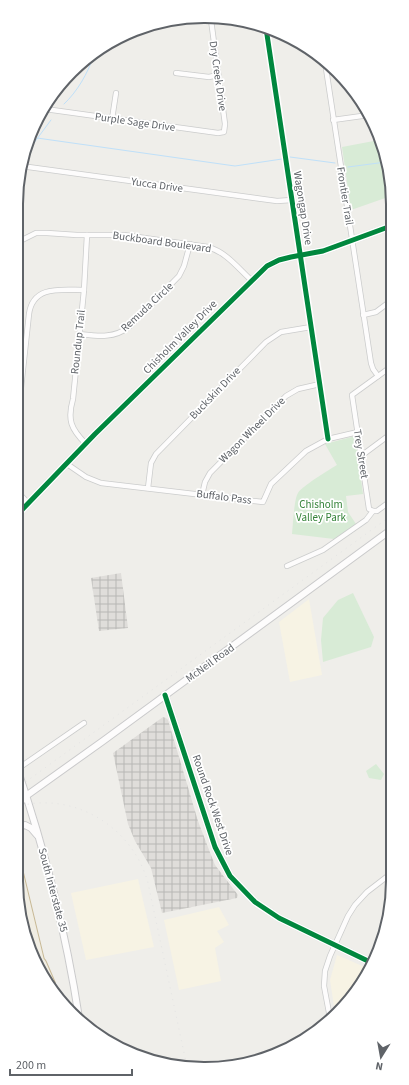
<svg xmlns="http://www.w3.org/2000/svg" width="409" height="1085" font-family="'Source Sans 3',sans-serif">
<style>
.commercial{fill:#f7f3e4}
.industrial{fill:url(#industrial-grid)}
.green{fill:#d8ebd6}
.lines{fill:none;stroke-linecap:round;stroke-linejoin:round}
.stream{stroke:#bfe0f9;stroke-width:1}
.minor-casing{stroke:#cbcccc;stroke-width:6}
.tertiary-casing{stroke:#cbcccc;stroke-width:8}
.secondary-casing{stroke:#cacacb;stroke-width:8}
.motorway-casing{stroke:#c8b996;stroke-width:10}
.minor{stroke:#fdfcfc;stroke-width:4.5}
.tertiary{stroke:#fdfcfc;stroke-width:5.5}
.secondary{stroke:#fdfcfc;stroke-width:6}
.motorway{stroke:#f0ede3;stroke-width:8}
.rail{stroke:#e4e4e4;stroke-width:1;stroke-dasharray:1 5;stroke-linecap:butt}
.cycleway-casing{stroke:#fff;stroke-width:8}
.cycleway{stroke:#00873e;stroke-width:5}
.labels{text-anchor:middle;dominant-baseline:central;stroke-width:3.5;stroke-linejoin:round;paint-order:stroke}
.street-label{font-size:11px;fill:#5f6368;stroke:#fff}
.park-label{font-size:11px;fill:#348238;stroke:#fff}
.rim{fill:none;stroke:#5f6368;stroke-width:2}
</style>
<defs>
<pattern id="industrial-grid" width="8" height="8" patternUnits="userSpaceOnUse"><rect width="8" height="8" fill="#dfddda"/><path d="M0 4h8M4 0v8" fill="none" stroke="#b8b7b5"/></pattern>
</defs>
<rect width="100%" height="100%" fill="#efeeea"/>
<g class="commercial">
<path d="M 309,599 L 322,675 L 290,682 L 279,622 Z"/>
<path d="M 138,879 L 154,947 L 86,960 L 71,893 Z"/>
<path d="M 219,907 L 229,925 L 217,931 L 224,942 L 215,948 L 221,981 L 179,990 L 164,920 Z"/>
<path d="M 337,955 L 367,968 L 354,995 L 335,1013 L 330,980 Z"/>
</g>
<g class="industrial">
<path d="M 121,573 L 128,628 L 99,631 L 91,578 Z"/>
<path d="M 163,717 L 166,718 L 168,720 L 198,821 L 211,855 L 215,865 L 238,895 L 237,898 L 162,913 L 151,868 L 135,841 L 128,824 L 113,753 Z"/>
</g>
<g class="green">
<path d="M 379,140 L 391,180 L 391,196 L 351,210 L 342,147 Z"/>
<path d="M 355,436 L 363,494 L 346,496 L 348,512 L 356,524 L 334,539 L 292,534 C 293,525 294,499 298,493 C 302,486 329,470 337,465 L 325,444 Z"/>
<path d="M 353,593 L 374,637 L 371,647 L 323,662 L 321,640 L 323,618 L 338,600 Z"/>
<path d="M 376,764 L 384,774 L 381,780 L 369,778 L 366,771 Z"/>
</g>
<g class="lines">
<g class="stream">
<path d="M 64,104 C 77,92 88,73 93,57"/>
<path d="M 37,138 L 235,166 L 282,159"/>
<path d="M 290,157 L 335,163"/>
<path d="M 22,159 L 51,120"/>
<path d="M 348,167 L 386,162"/>
</g>
<defs>
<g id="minor">
<path d="M 193,19 L 196,19"/>
<path d="M 266,28 L 328,439"/>
<path d="M 126,37 L 127,36"/>
<path d="M 325,62 L 371,363 L 373,369 L 378,376"/>
<path d="M 176,73 L 209,77 L 218,75"/>
<path d="M 45,109 L 218,133 L 224,132 L 225,124 L 211,20"/>
<path d="M 112,119 L 116,93"/>
<path d="M 333,120 L 369,115"/>
<path d="M 21,166 L 277,201 L 292,200"/>
<path d="M 16,243 L 36,233 L 47,233 L 77,235 L 124,235 L 208,247 C 226,252 238,268 251,280"/>
<path d="M 363,315 L 376,312 L 392,300"/>
<path d="M 79,334 C 97,336 113,339 129,327 L 179,276 L 184,266 L 190,244"/>
<path d="M 16,434 L 29,314 C 33,285 61,290 84,290"/>
<path d="M 86,444 C 71,429 67,420 73,399 L 84,290 L 87,235"/>
<path d="M 361,456 L 392,433"/>
<path d="M 67,464 L 86,477 L 101,483 L 263,502 L 271,484 L 306,451 L 328,439 L 358,432"/>
<path d="M 148,488 L 151,463 L 156,454 L 266,342 L 281,332 L 311,327"/>
<path d="M 16,490 L 28,503"/>
<path d="M 202,495 L 205,482 L 210,473 L 286,396 L 298,389 L 320,384"/>
<path d="M 373,511 L 369,509 L 352,395 L 392,366"/>
<path d="M 287,566 L 323,550 L 366,520 L 373,511 L 377,511 L 392,500"/>
<path d="M 16,770 L 84,723"/>
<path d="M 330,1018 L 324,986 L 325,971 L 330,956 L 348,916 L 355,905 L 367,892 L 393,872"/>
</g>
<g id="tertiary">
<path d="M 16,516 L 95,434 L 267,266 L 279,260 L 291,257 L 323,251 L 391,226"/>
<path d="M 165,695 L 215,847 L 230,876 L 255,902 L 279,918 L 370,962"/>
</g>
<g id="secondary">
<path d="M 16,765 C 44,847 66,932 79,1018"/>
<path d="M 16,800 L 26,796 L 103,741 L 392,529"/>
<path d="M 16,808 L 25,797"/>
<path d="M 16,828 L 25,825 L 31,828 L 37,835"/>
</g>
<g id="motorway">
<path d="M 16,861 L 42,969"/>
<path d="M 42,963 L 51,984"/>
</g>
</defs>
<use href="#minor" class="minor-casing"/>
<use href="#tertiary" class="tertiary-casing"/>
<use href="#secondary" class="secondary-casing"/>
<use href="#motorway" class="motorway-casing"/>
<use href="#minor" class="minor"/>
<use href="#tertiary" class="tertiary"/>
<use href="#secondary" class="secondary"/>
<use href="#motorway" class="motorway"/>
<g class="rail">
<path d="M 16,789 L 392,515"/>
<path d="M 16,807 C 73,790 133,827 148,883 L 187,1067"/>
</g>
<defs>
<g id="cycleway">
<path d="M 266,28 L 328,439"/>
<path d="M 16,516 L 95,434 L 267,266 L 279,260 L 291,257 L 323,251 L 391,226"/>
<path d="M 165,695 L 215,847 L 230,876 L 255,902 L 279,918 L 370,962"/>
</g>
</defs>
<use href="#cycleway" class="cycleway-casing"/>
<use href="#cycleway" class="cycleway"/>
</g>
<g class="labels">
<g class="street-label">
<text transform="translate(218 76) rotate(82)">Dry Creek Drive</text>
<text transform="translate(135 122) rotate(8)">Purple Sage Drive</text>
<text transform="translate(157 185) rotate(8)">Yucca Drive</text>
<text transform="translate(345 196) rotate(81)">Frontier Trail</text>
<text transform="translate(303 208) rotate(81)">Wagongap Drive</text>
<text transform="translate(162 242) rotate(8)">Buckboard Boulevard</text>
<text transform="translate(147 307) rotate(-43)">Remuda Circle</text>
<text transform="translate(180 337) rotate(-45)">Chisholm Valley Drive</text>
<text transform="translate(78 342) rotate(-84)">Roundup Trail</text>
<text transform="translate(215 393) rotate(-46)">Buckskin Drive</text>
<text transform="translate(252 430) rotate(-45)">Wagon Wheel Drive</text>
<text transform="translate(361 454) rotate(81)">Trey Street</text>
<text transform="translate(224 497) rotate(7)">Buffalo Pass</text>
<text transform="translate(210 663) rotate(-36)">McNeil Road</text>
<text transform="translate(213 805) rotate(71)">Round Rock West Drive</text>
<text transform="translate(53 890) rotate(75)">South Interstate 35</text>
</g>
<g class="park-label">
<text x="321" y="504">Chisholm<tspan x="321" dy="13">Valley Park</tspan></text>
</g>
</g>
<path d="M0 0H409V1085H0ZM204 23H205A181 181 0 0 1 386 204V881A181 181 0 0 1 205 1062H204A181 181 0 0 1 23 881V204A181 181 0 0 1 204 23Z" fill="#fff" fill-rule="evenodd"/>
<path class="rim" d="M204 23H205A181 181 0 0 1 386 204V881A181 181 0 0 1 205 1062H204A181 181 0 0 1 23 881V204A181 181 0 0 1 204 23Z"/>
<g transform="translate(381 1057) rotate(191)" stroke="#ffffff" stroke-width="3" paint-order="stroke">
<path d="M0-3L7 15L0 10L-7 15Z" fill="#5f6368"/>
<text y="-6" font-size="11" font-weight="bold" text-anchor="middle" fill="#5f6368">N</text>
</g>
<path d="M10 1069v6h122v-6" fill="none" stroke="#5f6368" stroke-width="2"/>
<text x="16" y="1069" font-size="12" fill="#5f6368" stroke="#ffffff" stroke-width="3" paint-order="stroke">200 m</text>
</svg>
